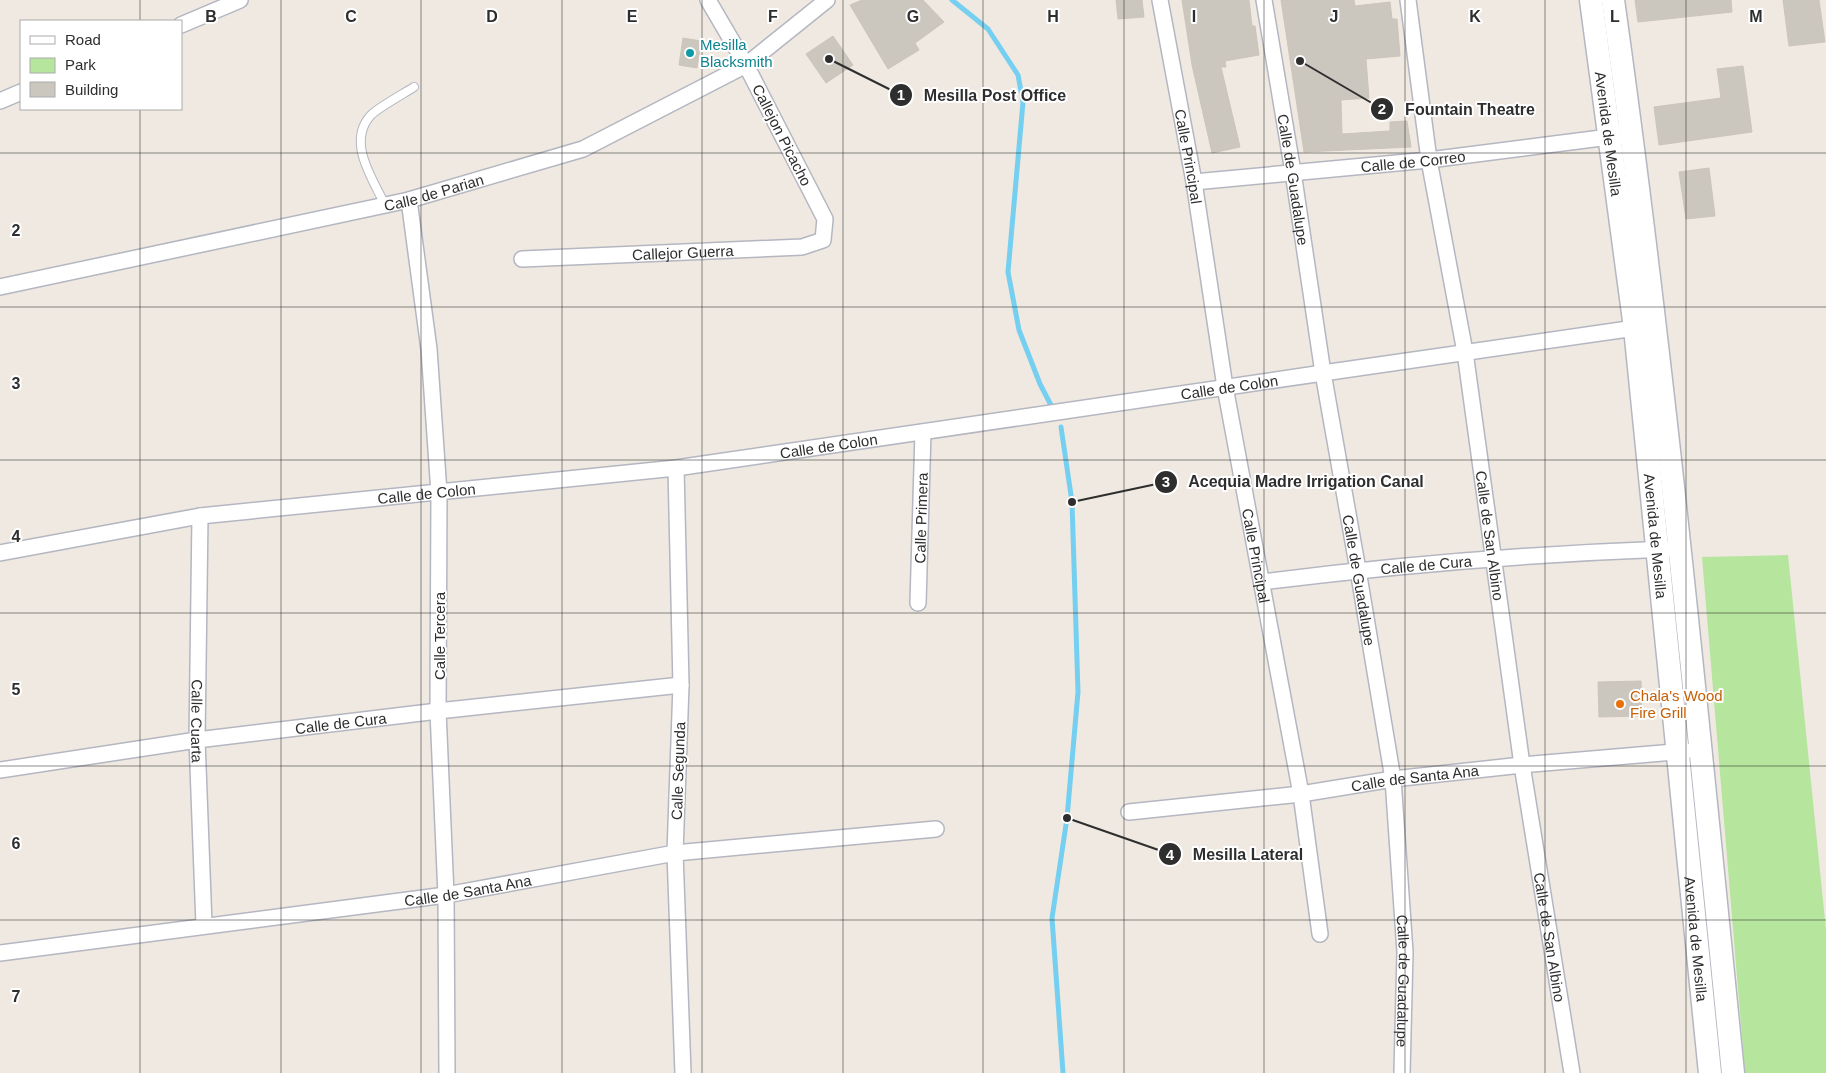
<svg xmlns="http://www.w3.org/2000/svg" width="1826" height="1073" font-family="Helvetica,sans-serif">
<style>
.green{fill:#b6e59e}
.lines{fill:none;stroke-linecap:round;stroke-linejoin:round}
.stream{stroke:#75cff0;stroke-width:5}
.building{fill:#cbc7bf;stroke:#cbc5ba}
.lane-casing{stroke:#b4b7c1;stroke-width:10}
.street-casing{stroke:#b4b7c1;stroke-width:18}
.secondary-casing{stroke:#b4b7c1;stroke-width:25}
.lane{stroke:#fff;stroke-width:8}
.street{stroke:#fff;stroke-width:15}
.secondary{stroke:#fff;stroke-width:22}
.grid{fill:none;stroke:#2e2e2e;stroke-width:1;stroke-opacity:0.55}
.culture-dot{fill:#0f9aa8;stroke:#fff;stroke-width:2}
.food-dot{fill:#e8710a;stroke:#fff;stroke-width:2}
.labels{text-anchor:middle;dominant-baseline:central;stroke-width:4;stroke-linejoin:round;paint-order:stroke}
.culture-label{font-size:15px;fill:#0d838f;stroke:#fff;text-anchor:start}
.street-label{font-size:15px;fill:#2e2e2e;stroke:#fff}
.food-label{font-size:15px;fill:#c56008;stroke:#fff;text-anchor:start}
.grid-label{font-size:16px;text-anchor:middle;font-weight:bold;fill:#2e2e2e;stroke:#fff;stroke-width:4;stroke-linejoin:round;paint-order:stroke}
.leader{fill:none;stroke:#2e2e2e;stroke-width:2}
.callout-dot{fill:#2e2e2e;stroke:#fff;stroke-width:2}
.mark-label{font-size:15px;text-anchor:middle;font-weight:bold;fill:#fff}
.callout-label{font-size:16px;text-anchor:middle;font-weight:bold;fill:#2e2e2e;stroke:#fff;stroke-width:4;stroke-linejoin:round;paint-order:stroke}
</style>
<rect width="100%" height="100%" fill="#efe9e1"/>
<path class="green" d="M 1788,555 L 1826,930 L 1826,1073 L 1745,1073 L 1702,557 Z"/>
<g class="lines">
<g class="stream">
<path d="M 952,0 L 988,29 L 1018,75 L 1023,102 L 1008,272 L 1019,330 L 1040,384 L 1053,409"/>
<path d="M 1061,427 L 1072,502 L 1078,692 L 1067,818 L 1052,918 L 1063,1073"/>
</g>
</g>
<g class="building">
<path d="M 862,0 L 923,0 L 944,22 L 915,43 L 919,50 L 888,69 L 850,5 Z"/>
<path d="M 1116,0 L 1142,0 L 1144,17 L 1118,19 Z"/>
<path d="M 1182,0 L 1249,0 L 1252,26 L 1255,26 L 1259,55 L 1225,61 L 1226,67 L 1221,67 L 1240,147 L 1212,153 L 1192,65 Z"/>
<path d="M 1281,0 L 1354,0 L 1355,6 L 1390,2 L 1392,19 L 1397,19 L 1400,56 L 1366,59 L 1369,98 L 1341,100 L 1342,134 L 1390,131 L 1390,122 L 1407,121 L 1411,147 L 1304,152 Z"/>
<path d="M 1635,0 L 1731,0 L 1732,12 L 1638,22 Z"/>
<path d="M 1783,0 L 1819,0 L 1825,42 L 1789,46 Z"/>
<path d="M 833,36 L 853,65 L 826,83 L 806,54 Z"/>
<path d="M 683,38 L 701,41 L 697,68 L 679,65 Z"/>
<path d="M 1743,66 L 1752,132 L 1659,145 L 1654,107 L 1721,98 L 1717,69 Z"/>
<path d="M 1709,168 L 1715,216 L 1686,219 L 1679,172 Z"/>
<path d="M 1641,681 L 1642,716 L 1599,717 L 1598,682 Z"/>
</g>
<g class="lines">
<defs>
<path id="lane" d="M 385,205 C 373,179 346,142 371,115 C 379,107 403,94 414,87"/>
<g id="street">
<path id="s1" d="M 1160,0 L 1194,182 L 1225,387 L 1301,794 L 1320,934"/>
<path id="s2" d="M 1264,0 L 1293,172 L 1323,373 L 1358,570 L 1393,779 L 1405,952 L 1402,1073"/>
<path id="s3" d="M 1408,0 L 1429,160 L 1465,352 L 1522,765 L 1572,1073"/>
<path d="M 181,25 L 240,0"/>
<path d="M 0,101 L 21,92"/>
<path id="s4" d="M 1194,182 L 1429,160 L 1617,136"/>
<path d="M 409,200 L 429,349 L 439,493 L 438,711 L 446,895 L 447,1073"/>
<path id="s5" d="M 522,259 L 802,247 L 823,240 L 825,219 L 746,65 L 708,0"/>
<path id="s6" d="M 0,287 L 409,200 L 583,149 L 746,65 L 827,0"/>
<path d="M 676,468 L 681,685 L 675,853 L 683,1073"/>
<path id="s7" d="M 200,516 L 197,740 L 204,925"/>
<path id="s8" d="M 0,553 L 200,516 L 676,468 L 1323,373 L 1642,327"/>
<path id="s9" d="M 1262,582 C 1397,565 1531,554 1667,549"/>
<path id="s10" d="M 918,603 L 923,432"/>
<path id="s11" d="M 0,770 L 197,740 L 438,711 L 681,685"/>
<path id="s12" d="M 1129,812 L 1301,794 L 1393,779 L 1522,765 L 1686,751"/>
<path id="s13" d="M 0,953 L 446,895 L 675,853 L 936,829"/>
</g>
<g id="secondary">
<path id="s14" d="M 1591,0 L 1635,328 L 1710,1073"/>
<path d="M 1613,0 C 1663,356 1697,715 1733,1073"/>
</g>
</defs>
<use href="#lane" class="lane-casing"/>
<use href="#street" class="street-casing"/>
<use href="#secondary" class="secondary-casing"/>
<use href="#lane" class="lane"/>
<use href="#street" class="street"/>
<use href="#secondary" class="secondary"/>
</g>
<path class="grid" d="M 140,0 L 140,21M 281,0 L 281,1073M 421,0 L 421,1073M 562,0 L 562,1073M 702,0 L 702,1073M 843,0 L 843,1073M 983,0 L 983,1073M 1124,0 L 1124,1073M 1264,0 L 1264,1073M 1405,0 L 1405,1073M 1545,0 L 1545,1073M 1686,0 L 1686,1073M 140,109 L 140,1073M 0,153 L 1826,153M 0,307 L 1826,307M 0,460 L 1826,460M 0,613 L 1826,613M 0,766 L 1826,766M 0,920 L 1826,920"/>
<circle class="culture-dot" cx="690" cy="53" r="5"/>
<circle class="food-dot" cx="1620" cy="704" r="5"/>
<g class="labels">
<g class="culture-label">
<text x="700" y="44">Mesilla<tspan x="700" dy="17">Blacksmith</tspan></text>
</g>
<g class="street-label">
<text stroke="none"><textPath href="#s14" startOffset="135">Avenida de Mesilla</textPath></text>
<text transform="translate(782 135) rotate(63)">Callejon Picacho</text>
<text stroke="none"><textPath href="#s1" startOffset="159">Calle Principal</textPath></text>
<text stroke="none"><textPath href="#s4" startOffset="220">Calle de Correo</textPath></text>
<text stroke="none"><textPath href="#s2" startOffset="182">Calle de Guadalupe</textPath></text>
<text stroke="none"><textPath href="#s6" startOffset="444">Calle de Parian</textPath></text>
<text stroke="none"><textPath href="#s5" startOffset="161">Callejor Guerra</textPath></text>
<text stroke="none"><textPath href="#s8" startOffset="1241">Calle de Colon</textPath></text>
<text stroke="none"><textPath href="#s8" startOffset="836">Calle de Colon</textPath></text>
<text stroke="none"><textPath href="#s8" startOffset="431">Calle de Colon</textPath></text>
<text stroke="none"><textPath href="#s10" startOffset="85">Calle Primera</textPath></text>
<text stroke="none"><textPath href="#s3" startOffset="542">Calle de San Albino</textPath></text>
<text stroke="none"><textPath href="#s14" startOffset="540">Avenida de Mesilla</textPath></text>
<text stroke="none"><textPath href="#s1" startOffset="564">Calle Principal</textPath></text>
<text stroke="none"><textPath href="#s9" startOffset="165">Calle de Cura</textPath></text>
<text stroke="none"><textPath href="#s2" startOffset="588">Calle de Guadalupe</textPath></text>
<text transform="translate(439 636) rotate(-90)">Calle Tercera</text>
<text stroke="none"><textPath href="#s7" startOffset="205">Calle Cuarta</textPath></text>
<text stroke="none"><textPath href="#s11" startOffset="344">Calle de Cura</textPath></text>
<text transform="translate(678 771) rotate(-88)">Calle Segunda</text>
<text stroke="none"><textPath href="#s12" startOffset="288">Calle de Santa Ana</textPath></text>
<text stroke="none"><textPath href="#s13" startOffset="472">Calle de Santa Ana</textPath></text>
<text stroke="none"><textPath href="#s3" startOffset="948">Calle de San Albino</textPath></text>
<text stroke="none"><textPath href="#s14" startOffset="945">Avenida de Mesilla</textPath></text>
<text stroke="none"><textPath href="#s2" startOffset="992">Calle de Guadalupe</textPath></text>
</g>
<g class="food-label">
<text x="1630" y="695">Chala's Wood<tspan x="1630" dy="17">Fire Grill</tspan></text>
</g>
</g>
<g class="grid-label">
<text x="211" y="22">B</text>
<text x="351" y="22">C</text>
<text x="492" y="22">D</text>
<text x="632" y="22">E</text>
<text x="773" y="22">F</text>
<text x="913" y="22">G</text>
<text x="1053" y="22">H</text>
<text x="1194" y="22">I</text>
<text x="1334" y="22">J</text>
<text x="1475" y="22">K</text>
<text x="1615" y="22">L</text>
<text x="1756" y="22">M</text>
<text x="16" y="236">2</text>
<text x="16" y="389">3</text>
<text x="16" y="542">4</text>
<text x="16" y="695">5</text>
<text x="16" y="849">6</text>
<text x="16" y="1002">7</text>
</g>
<path class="leader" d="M829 59L901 95M1300 61L1382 109M1072 502L1166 482M1067 818L1170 854"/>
<g class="callout-dot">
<circle cx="829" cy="59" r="5"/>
<circle cx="1300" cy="61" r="5"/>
<circle cx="1072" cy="502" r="5"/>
<circle cx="1067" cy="818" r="5"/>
<circle cx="901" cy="95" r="12"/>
<circle cx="1382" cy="109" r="12"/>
<circle cx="1166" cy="482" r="12"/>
<circle cx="1170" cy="854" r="12"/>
</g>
<g class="mark-label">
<text x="901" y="100">1</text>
<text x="1382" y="114">2</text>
<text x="1166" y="487">3</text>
<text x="1170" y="860">4</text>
</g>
<g class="callout-label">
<text x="995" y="101">Mesilla Post Office</text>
<text x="1470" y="115">Fountain Theatre</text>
<text x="1306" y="487">Acequia Madre Irrigation Canal</text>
<text x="1248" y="860">Mesilla Lateral</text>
</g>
<rect x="20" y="20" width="162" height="90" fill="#ffffff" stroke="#ababab"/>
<rect x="30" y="36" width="25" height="8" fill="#ffffff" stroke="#ababab"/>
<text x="65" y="45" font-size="15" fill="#2e2e2e">Road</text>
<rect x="30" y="58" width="25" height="15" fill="#b6e59e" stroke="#ababab"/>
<text x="65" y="70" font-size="15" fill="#2e2e2e">Park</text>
<rect x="30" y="82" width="25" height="15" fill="#cbc7bf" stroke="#ababab"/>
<text x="65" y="95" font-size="15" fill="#2e2e2e">Building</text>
</svg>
